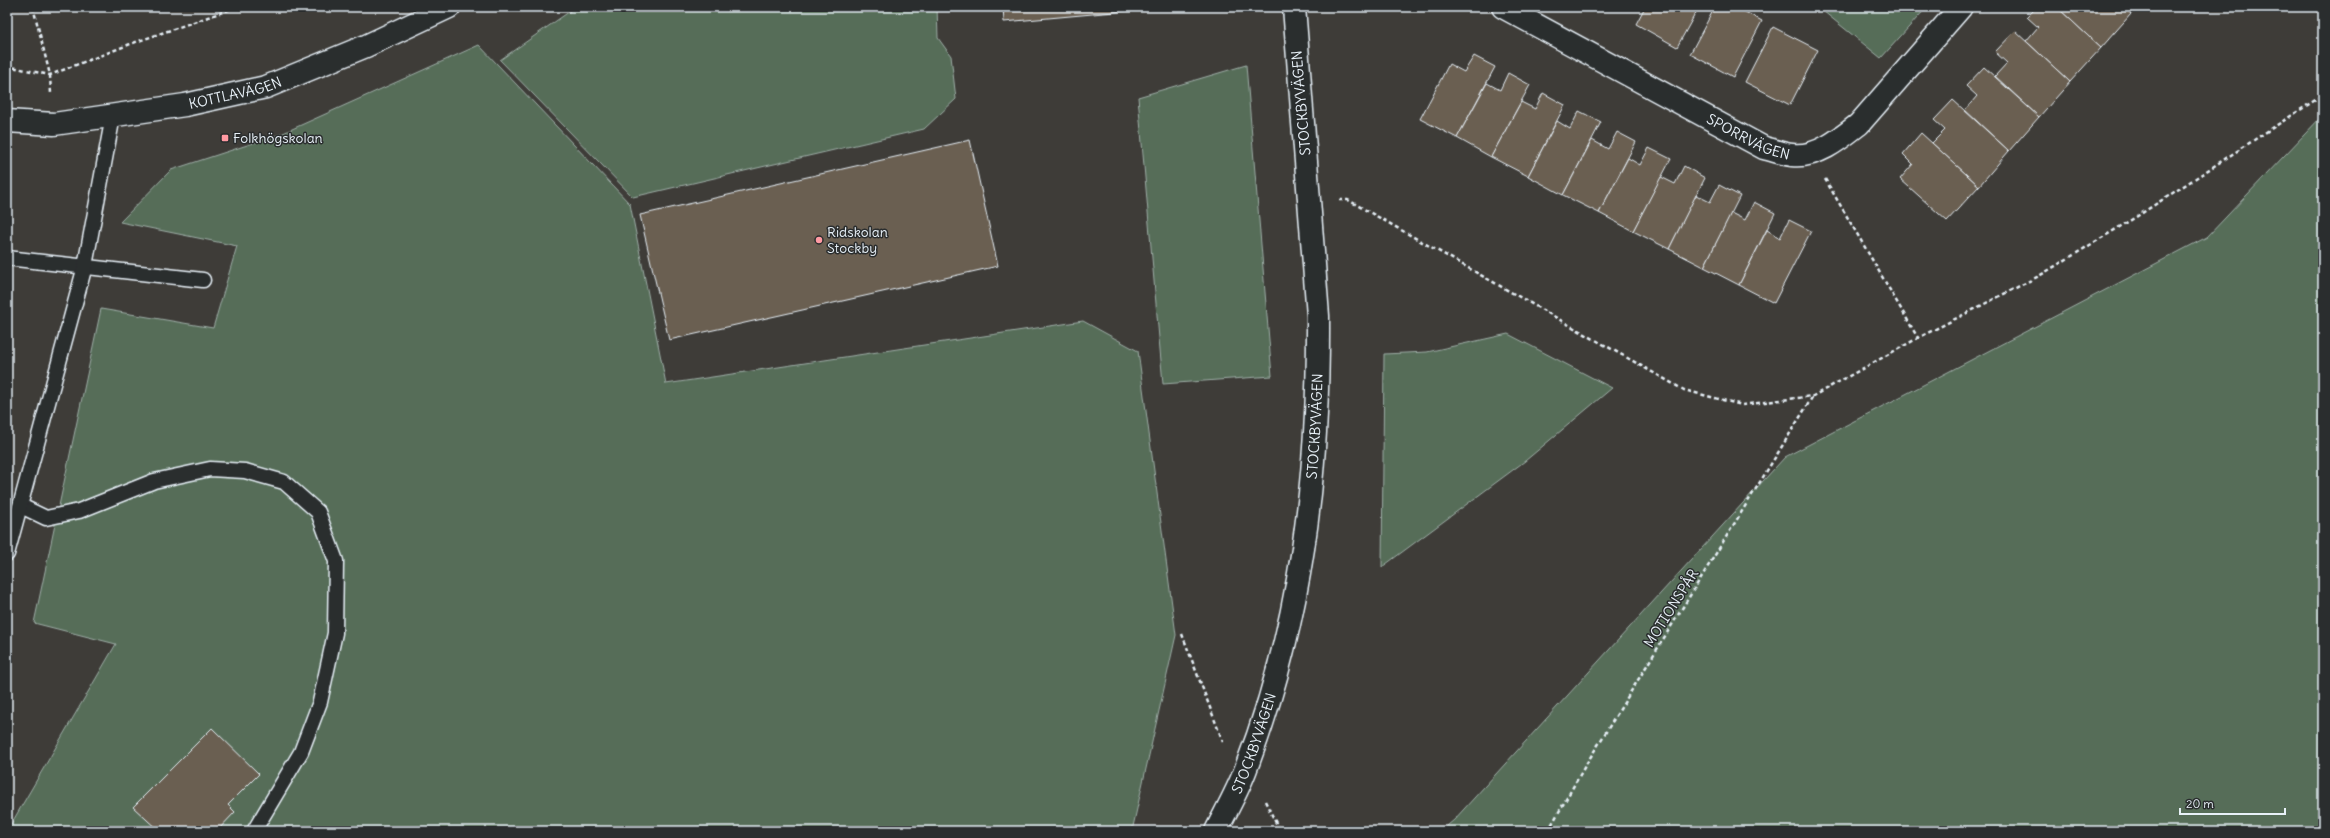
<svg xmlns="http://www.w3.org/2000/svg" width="2330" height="838" font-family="Delius,sans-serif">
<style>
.green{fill:#566d59;stroke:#9fafa8}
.building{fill:#6b5f51;stroke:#e8f1f8}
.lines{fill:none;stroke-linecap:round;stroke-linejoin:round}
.lane-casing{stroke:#e8f1f8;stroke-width:17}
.street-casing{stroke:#e8f1f8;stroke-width:25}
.secondary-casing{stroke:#e8f1f8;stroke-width:25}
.path{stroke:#e8f1f8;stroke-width:2.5;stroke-dasharray:4 3;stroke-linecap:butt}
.lane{stroke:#2a2d2e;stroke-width:14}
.street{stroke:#2a2d2e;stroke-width:22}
.secondary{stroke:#2a2d2e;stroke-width:22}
.poi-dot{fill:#ff9aa2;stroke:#2a2d2e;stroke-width:1.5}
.labels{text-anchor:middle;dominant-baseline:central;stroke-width:3;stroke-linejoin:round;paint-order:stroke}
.street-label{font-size:14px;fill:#e8f1f8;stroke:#2a2d2e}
.poi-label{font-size:14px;fill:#e8f1f8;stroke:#2a2d2e;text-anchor:start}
</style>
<rect width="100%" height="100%" fill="#3e3c38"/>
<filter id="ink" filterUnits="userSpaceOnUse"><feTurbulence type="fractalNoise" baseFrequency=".025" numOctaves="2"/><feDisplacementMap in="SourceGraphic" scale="8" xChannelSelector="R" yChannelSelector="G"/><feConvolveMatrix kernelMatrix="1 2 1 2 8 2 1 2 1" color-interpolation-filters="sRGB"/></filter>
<g filter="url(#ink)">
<g class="green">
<path d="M 576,7 L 937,7 L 938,38 L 951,56 L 956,99 L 924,129 L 633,197 L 500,60 Z"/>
<path d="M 1818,7 L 1927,7 L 1881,58 Z"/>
<path d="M 479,45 L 630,204 L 666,384 L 1083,321 L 1138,351 L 1176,635 L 1132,831 L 7,831 L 116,644 L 34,623 L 101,309 L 213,328 L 237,246 L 120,222 L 171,170 L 281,134 Z"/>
<path d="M 1246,65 L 1272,376 L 1163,384 L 1138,97 Z"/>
<path d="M 2323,115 L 2323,831 L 1441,831 L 1454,820 L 1785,457 L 2207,237 Z"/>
<path d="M 1508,334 L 1612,388 L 1525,461 L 1382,567 L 1384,354 L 1427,352 Z"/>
</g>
<g class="building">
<path d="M 1003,7 L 1170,7 L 1004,22 Z"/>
<path d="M 1645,7 L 1699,7 L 1677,47 L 1636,24 Z"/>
<path d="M 1715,7 L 1736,7 L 1762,21 L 1733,77 L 1690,54 Z"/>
<path d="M 2037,7 L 2057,7 L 2101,48 L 2070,82 L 2026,41 L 2038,27 L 2027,17 Z"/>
<path d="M 2057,7 L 2124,7 L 2131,14 L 2101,48 Z"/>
<path d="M 2124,7 L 2137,7 L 2131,14 Z"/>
<path d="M 1773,27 L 1818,50 L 1790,105 L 1745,82 Z"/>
<path d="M 2015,31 L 2070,82 L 2039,117 L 1995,76 L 2007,63 L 1995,52 Z"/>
<path d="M 1474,56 L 1495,67 L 1457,138 L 1420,119 L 1449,64 L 1464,72 Z"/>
<path d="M 1984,67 L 2039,117 L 2009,151 L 1965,110 L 1977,96 L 1966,86 Z"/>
<path d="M 1508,73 L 1530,85 L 1491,157 L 1457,138 L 1487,83 L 1500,90 Z"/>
<path d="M 1543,93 L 1565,105 L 1528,176 L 1491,157 L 1521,102 L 1535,109 Z"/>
<path d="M 1953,100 L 2009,151 L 1979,186 L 1932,143 L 1945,130 L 1934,120 Z"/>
<path d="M 1579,111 L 1601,122 L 1563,195 L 1528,176 L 1557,121 L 1570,129 Z"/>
<path d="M 1617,132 L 1636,142 L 1599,213 L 1563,195 L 1592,140 L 1608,149 Z"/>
<path d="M 1921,133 L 1979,186 L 1947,221 L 1900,179 L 1913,164 L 1903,154 Z"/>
<path d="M 970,140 L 998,266 L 669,340 L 640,215 Z"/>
<path d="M 1649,148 L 1671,159 L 1633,231 L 1599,213 L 1628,158 L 1640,165 Z"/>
<path d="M 1684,166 L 1705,178 L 1669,249 L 1633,231 L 1661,177 L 1675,184 Z"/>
<path d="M 1719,185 L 1740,196 L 1704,267 L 1669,249 L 1696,195 L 1710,202 Z"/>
<path d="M 1754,202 L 1775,213 L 1739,285 L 1704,267 L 1731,213 L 1745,220 Z"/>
<path d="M 1789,220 L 1811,231 L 1774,303 L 1739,285 L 1767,230 L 1780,238 Z"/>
<path d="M 212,728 L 259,774 L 228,805 L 235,812 L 217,831 L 159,831 L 133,807 Z"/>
</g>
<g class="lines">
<defs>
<g id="lane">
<path d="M 7,258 L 203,280"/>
<path d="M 21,506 L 46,518 L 79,511 L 154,481 L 210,469 L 245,471 L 284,482 L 318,512 L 336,561 L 335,633 L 320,702 L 301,752 L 254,831"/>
<path d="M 7,554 L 85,266 L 113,116"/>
</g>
<g id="street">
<path id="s1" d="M 1503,7 L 1764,148 C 1773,150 1783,154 1792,155 C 1817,158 1840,139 1859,124 L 1961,7"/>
</g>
<g id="secondary">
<path id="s2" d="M 7,121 L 54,124 L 185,105 L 266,87 L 366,46 L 449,7"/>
<path id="s3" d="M 1216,831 C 1226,811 1237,792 1245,771 C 1302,623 1319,474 1318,316 L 1294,7"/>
</g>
</defs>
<use href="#lane" class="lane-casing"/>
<use href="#street" class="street-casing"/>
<use href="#secondary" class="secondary-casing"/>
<g class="path">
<path d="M 33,7 L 50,75 L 51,94"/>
<path d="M 7,66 L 50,75 L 133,43 L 237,7"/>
<path d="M 1825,179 L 1918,338"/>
<path d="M 1339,200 L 1348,200 L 1684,390 L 1742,405 L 1813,396 L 1918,338 L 2039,276 L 2136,217 L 2323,95"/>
<path d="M 1182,634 L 1223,742"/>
<path d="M 1265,801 L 1280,831"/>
<path d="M 1548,831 L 1585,766 L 1813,396"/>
</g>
<use href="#lane" class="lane"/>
<use href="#street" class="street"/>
<use href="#secondary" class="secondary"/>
</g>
</g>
<g class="poi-dot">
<rect x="221" y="134" width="8" height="8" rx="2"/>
<circle cx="819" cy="240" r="4"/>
</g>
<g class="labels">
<g class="street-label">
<text stroke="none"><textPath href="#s2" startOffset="231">KOTTLAVÄGEN</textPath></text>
<text transform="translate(1301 103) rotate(-95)">STOCKBYVÄGEN</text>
<text stroke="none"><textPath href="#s1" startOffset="278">SPORRVÄGEN</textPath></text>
<text stroke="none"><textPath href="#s3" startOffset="420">STOCKBYVÄGEN</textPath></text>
<text transform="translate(1671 608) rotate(-58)">MOTIONSPÅR</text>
<text stroke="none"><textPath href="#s3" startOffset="96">STOCKBYVÄGEN</textPath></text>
</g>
<g class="poi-label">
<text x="233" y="138">Folkhögskolan</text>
<text x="827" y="232">Ridskolan<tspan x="827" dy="16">Stockby</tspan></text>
</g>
</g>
<rect width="2330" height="838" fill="none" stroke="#2a2d2e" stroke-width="24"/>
<rect x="12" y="12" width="2306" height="814" fill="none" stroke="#e8f1f8" stroke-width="1.5" filter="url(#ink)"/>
<path d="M2180 808v6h105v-6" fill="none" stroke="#e8f1f8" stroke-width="2"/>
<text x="2186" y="808" font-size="12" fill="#e8f1f8" stroke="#2a2d2e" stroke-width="3" paint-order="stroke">20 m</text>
</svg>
